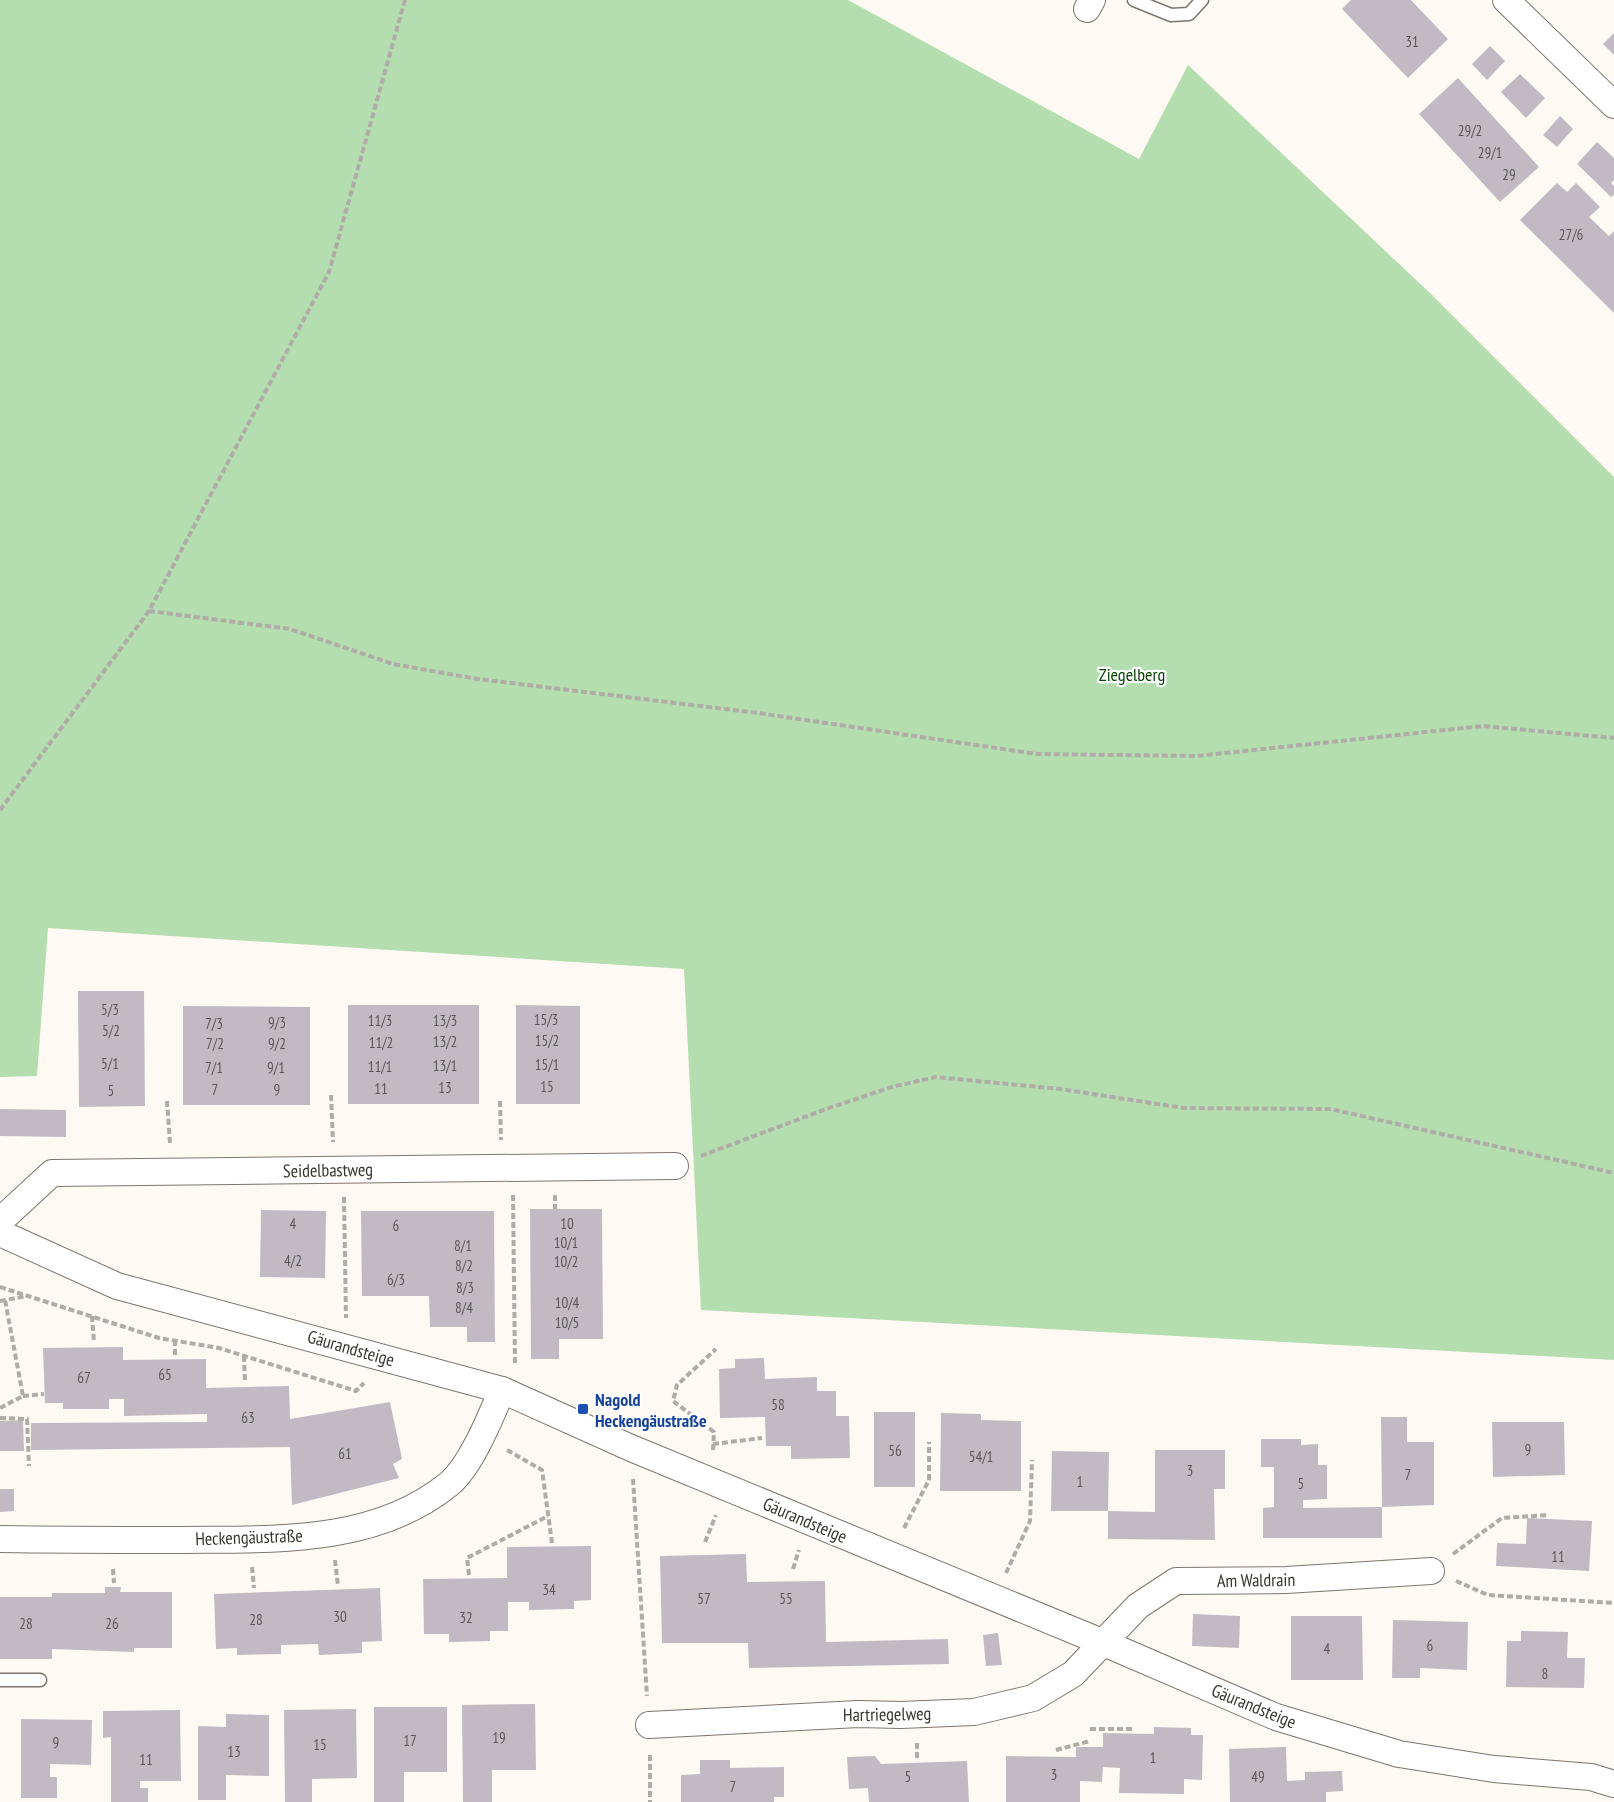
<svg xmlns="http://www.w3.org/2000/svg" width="1614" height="1802" font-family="'PT Sans Narrow',sans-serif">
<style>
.green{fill:#b4deb0}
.building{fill:#c2bac3}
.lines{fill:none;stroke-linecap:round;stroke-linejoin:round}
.lane-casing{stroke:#7d756d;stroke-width:15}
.street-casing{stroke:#7d756d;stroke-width:28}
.path{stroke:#afaba6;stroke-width:4;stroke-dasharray:6 3;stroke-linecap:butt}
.lane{stroke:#fff;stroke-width:12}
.street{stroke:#fff;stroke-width:26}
.transit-dot{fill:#1a4fb4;stroke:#fff;stroke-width:2}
.labels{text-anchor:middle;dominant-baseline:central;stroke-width:4.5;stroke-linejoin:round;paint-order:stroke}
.number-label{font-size:15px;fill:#5a5656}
.park-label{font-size:18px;fill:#054503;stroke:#fff}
.street-label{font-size:18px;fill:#383531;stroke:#fff}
.transit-label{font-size:18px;font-weight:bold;fill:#164399;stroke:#fff;text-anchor:start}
</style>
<rect width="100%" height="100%" fill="#fef9f3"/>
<path class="green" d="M 0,0 L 848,0 L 1139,159 L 1188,65 L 1431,294 L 1614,477 L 1614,1360 L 701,1310 L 684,969 L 48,928 L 37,1076 L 0,1077 Z"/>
<g class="building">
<path d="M 1351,0 L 1411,0 L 1448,39 L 1408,78 L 1342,9 Z"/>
<path d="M 1614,33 L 1614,55 L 1603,44 Z"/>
<path d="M 1490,46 L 1505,61 L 1487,80 L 1472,64 Z"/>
<path d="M 1520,74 L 1545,98 L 1526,118 L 1501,92 Z"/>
<path d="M 1458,78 L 1539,167 L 1500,202 L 1419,114 Z"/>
<path d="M 1560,116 L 1573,129 L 1557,147 L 1543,135 Z"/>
<path d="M 1597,142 L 1614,158 L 1614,180 L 1611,183 L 1614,186 L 1614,195 L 1611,197 L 1577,164 Z"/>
<path d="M 1557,183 L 1567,192 L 1576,183 L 1600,207 L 1589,217 L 1609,236 L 1614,231 L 1614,313 L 1520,220 Z"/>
<path d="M 78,991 L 144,991 L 145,1106 L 79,1107 Z"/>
<rect x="348" y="1005" width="131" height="99"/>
<path d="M 516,1005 L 580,1006 L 580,1104 L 516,1104 Z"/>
<path d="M 183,1006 L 310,1007 L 310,1105 L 183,1105 Z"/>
<path d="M 0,1109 L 66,1110 L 66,1137 L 0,1136 Z"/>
<path d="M 530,1209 L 602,1209 L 603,1339 L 559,1339 L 559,1359 L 531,1359 Z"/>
<path d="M 261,1210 L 326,1211 L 325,1278 L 260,1277 Z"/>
<path d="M 361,1211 L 494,1211 L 495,1342 L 467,1342 L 467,1327 L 430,1327 L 429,1296 L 362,1296 Z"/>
<path d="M 123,1347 L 123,1360 L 206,1359 L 206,1388 L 289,1386 L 290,1419 L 390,1402 L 402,1459 L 393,1464 L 399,1478 L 292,1505 L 290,1447 L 31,1450 L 31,1423 L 207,1422 L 207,1414 L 124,1416 L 124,1399 L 109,1399 L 109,1409 L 63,1409 L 63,1403 L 45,1403 L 43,1348 Z"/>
<path d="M 764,1358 L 765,1379 L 817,1377 L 817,1391 L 836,1391 L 836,1416 L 849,1416 L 850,1458 L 791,1459 L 791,1446 L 766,1446 L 765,1417 L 720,1418 L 719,1369 L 735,1368 L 735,1359 Z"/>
<rect x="874" y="1412" width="41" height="75"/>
<path d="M 941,1413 L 981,1414 L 981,1420 L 1021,1421 L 1021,1491 L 940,1491 Z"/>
<path d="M 1381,1417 L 1407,1417 L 1407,1442 L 1434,1442 L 1434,1505 L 1382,1507 Z"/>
<path d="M 23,1420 L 24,1451 L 0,1451 L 0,1421 Z"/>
<path d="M 1492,1422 L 1564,1422 L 1565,1475 L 1493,1477 Z"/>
<path d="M 1261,1439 L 1301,1439 L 1301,1445 L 1318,1444 L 1318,1465 L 1327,1465 L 1327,1499 L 1303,1500 L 1303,1508 L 1382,1507 L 1382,1538 L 1263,1538 L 1263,1508 L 1274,1507 L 1274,1467 L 1261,1467 Z"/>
<path d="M 1155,1450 L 1225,1450 L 1225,1489 L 1214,1489 L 1215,1540 L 1108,1539 L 1108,1511 L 1155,1512 Z"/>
<path d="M 1052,1451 L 1109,1452 L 1108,1511 L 1051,1511 Z"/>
<path d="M 0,1489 L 14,1489 L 14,1511 L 0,1512 Z"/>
<path d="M 1527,1518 L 1592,1521 L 1589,1571 L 1496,1566 L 1497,1543 L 1526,1544 Z"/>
<path d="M 591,1546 L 591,1600 L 574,1601 L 574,1609 L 529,1610 L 529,1602 L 508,1602 L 508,1631 L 490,1631 L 490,1641 L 449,1642 L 449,1634 L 424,1634 L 423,1579 L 507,1578 L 507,1547 Z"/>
<path d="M 746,1554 L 747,1582 L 825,1581 L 826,1642 L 948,1639 L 949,1664 L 749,1668 L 748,1643 L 662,1643 L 660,1556 Z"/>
<path d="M 105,1587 L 121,1587 L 120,1592 L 172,1592 L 172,1648 L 134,1648 L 134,1652 L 52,1649 L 52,1659 L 0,1659 L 0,1597 L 52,1597 L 52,1593 L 105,1593 Z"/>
<path d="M 380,1588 L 382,1641 L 362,1642 L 362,1653 L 319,1655 L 318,1644 L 281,1645 L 281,1654 L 237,1655 L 237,1648 L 216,1649 L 214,1594 Z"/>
<path d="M 1193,1614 L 1240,1616 L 1239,1648 L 1192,1646 Z"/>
<path d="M 1291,1616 L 1362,1616 L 1363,1680 L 1291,1680 Z"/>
<path d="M 1393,1620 L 1468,1622 L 1467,1670 L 1420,1668 L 1420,1678 L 1392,1678 Z"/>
<path d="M 1521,1631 L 1568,1632 L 1567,1658 L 1585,1658 L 1584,1688 L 1506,1687 L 1507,1641 L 1521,1641 Z"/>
<path d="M 998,1633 L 1002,1665 L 986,1666 L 983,1635 Z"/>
<path d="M 535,1704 L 536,1770 L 492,1770 L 492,1802 L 463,1802 L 462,1705 Z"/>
<path d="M 374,1707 L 447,1707 L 447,1772 L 404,1772 L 404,1802 L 374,1802 Z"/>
<path d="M 356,1709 L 357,1778 L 312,1779 L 312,1802 L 285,1802 L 284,1710 Z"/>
<path d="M 180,1710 L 181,1781 L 140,1781 L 140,1788 L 148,1788 L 148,1802 L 111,1802 L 111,1737 L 103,1738 L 103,1711 Z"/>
<path d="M 226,1714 L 269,1715 L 269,1776 L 226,1775 L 226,1800 L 198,1800 L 198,1726 L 226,1727 Z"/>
<path d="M 21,1719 L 92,1720 L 91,1765 L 50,1764 L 50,1777 L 57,1777 L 57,1798 L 21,1798 Z"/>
<path d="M 1154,1727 L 1191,1728 L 1191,1735 L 1203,1735 L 1202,1780 L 1184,1779 L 1184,1794 L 1119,1793 L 1120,1768 L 1103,1767 L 1102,1782 L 1080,1781 L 1080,1802 L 1006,1802 L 1006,1756 L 1076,1757 L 1076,1747 L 1103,1747 L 1103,1733 L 1154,1734 Z"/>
<path d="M 1286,1747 L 1287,1781 L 1305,1780 L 1305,1772 L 1342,1771 L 1343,1791 L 1326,1792 L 1326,1802 L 1230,1802 L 1229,1749 Z"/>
<path d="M 875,1756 L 881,1764 L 967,1761 L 969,1802 L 869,1802 L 868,1788 L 849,1789 L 847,1757 Z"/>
<path d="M 700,1760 L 730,1760 L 730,1768 L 784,1767 L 784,1797 L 774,1797 L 774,1802 L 681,1802 L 681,1775 L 700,1774 Z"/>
</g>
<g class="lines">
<defs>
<g id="lane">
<path d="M 1134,0 L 1171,15 L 1189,14 L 1202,0"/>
<path d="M 0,1680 L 40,1680"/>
</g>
<g id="street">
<path d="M 1506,0 L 1614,105"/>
<path d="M 1087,9 L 1092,0"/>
<path d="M 0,1221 L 52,1173 L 675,1166"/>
<path d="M 0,1233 L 117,1286 L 502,1390 L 631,1448 L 1104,1643 L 1276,1717 L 1399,1754 L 1494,1769 L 1591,1777 L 1614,1784"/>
<path d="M 0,1539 C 61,1540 121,1540 182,1540 C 272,1539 374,1545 449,1484 C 471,1466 491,1416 502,1390"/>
<path d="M 649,1725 L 858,1714 L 901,1715 L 974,1712 L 1033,1698 L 1073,1674 L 1138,1606 L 1176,1581 L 1286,1580 L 1431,1571"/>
</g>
</defs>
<use href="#lane" class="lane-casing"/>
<use href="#street" class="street-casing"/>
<g class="path">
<path d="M 149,611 L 290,629 L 393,664 L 478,679 L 758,713 L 1037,754 L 1197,756 L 1483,726 L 1614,738"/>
<path d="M 0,810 L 149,611 L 329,272 L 405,0"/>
<path d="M 331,1095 L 333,1142"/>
<path d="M 167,1101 L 170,1143"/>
<path d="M 500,1101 L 501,1140"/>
<path d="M 701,1156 L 826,1109 L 892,1087 L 936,1077 L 1060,1089 L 1184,1108 L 1331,1109 L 1614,1173"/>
<path d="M 513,1195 L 515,1365"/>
<path d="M 555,1195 L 555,1209"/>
<path d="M 344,1197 L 346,1318"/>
<path d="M 0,1287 L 159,1338 L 219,1348 L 356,1391 L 364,1383"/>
<path d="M 0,1301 L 27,1296"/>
<path d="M 92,1316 L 94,1342"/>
<path d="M 175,1340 L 175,1355"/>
<path d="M 244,1356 L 245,1382"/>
<path d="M 23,1396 L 44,1394"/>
<path d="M 0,1408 L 23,1396 L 5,1300"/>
<path d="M 0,1418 L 27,1419 L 29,1466"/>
<path d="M 713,1444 L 762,1438"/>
<path d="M 507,1450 L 542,1470 L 552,1543"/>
<path d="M 713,1450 L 714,1432 L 673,1401 L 677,1385 L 716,1349"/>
<path d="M 633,1479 L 647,1696"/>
<path d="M 904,1528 L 929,1480 L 929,1442"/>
<path d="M 705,1542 L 716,1515"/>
<path d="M 1453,1554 L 1502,1518 L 1549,1515"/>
<path d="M 335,1560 L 338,1586"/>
<path d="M 252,1567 L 254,1588"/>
<path d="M 113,1569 L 114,1583"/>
<path d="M 793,1569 L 799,1550"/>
<path d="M 1006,1573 L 1030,1521 L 1032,1460"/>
<path d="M 469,1575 L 467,1558 L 548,1516"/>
<path d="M 1456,1581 L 1488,1595 L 1614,1603"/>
<path d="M 1090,1729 L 1132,1729"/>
<path d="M 917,1743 L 917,1758"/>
<path d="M 1056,1750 L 1090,1741"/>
<path d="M 650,1755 L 650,1802"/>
</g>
<use href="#lane" class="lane"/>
<use href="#street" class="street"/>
</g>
<rect class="transit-dot" x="577" y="1403" width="12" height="12" rx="3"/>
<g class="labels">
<g class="number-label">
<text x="1412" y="41">31</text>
<text x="1470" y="130">29/2</text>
<text x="1490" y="152">29/1</text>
<text x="1509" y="174">29</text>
<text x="1571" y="234">27/6</text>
<text x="110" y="1009">5/3</text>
<text x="546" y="1019">15/3</text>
<text x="380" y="1020">11/3</text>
<text x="445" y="1020">13/3</text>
<text x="277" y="1022">9/3</text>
<text x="214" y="1023">7/3</text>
<text x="111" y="1030">5/2</text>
<text x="547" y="1040">15/2</text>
<text x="445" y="1041">13/2</text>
<text x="381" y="1042">11/2</text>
<text x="215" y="1043">7/2</text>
<text x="277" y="1043">9/2</text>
<text x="110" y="1063">5/1</text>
<text x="547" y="1064">15/1</text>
<text x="445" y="1065">13/1</text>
<text x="380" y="1066">11/1</text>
<text x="214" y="1067">7/1</text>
<text x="276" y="1067">9/1</text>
<text x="547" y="1086">15</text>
<text x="445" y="1087">13</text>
<text x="381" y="1088">11</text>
<text x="215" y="1089">7</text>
<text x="277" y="1089">9</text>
<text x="111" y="1090">5</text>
<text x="293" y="1223">4</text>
<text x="567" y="1223">10</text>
<text x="396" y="1225">6</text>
<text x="566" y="1242">10/1</text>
<text x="463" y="1245">8/1</text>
<text x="293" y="1260">4/2</text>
<text x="566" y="1261">10/2</text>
<text x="464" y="1265">8/2</text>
<text x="396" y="1279">6/3</text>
<text x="465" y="1287">8/3</text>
<text x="567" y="1302">10/4</text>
<text x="464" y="1307">8/4</text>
<text x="567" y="1322">10/5</text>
<text x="165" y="1374">65</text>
<text x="84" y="1377">67</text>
<text x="778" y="1404">58</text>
<text x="248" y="1417">63</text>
<text x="1528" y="1449">9</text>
<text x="895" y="1450">56</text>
<text x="345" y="1453">61</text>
<text x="981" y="1456">54/1</text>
<text x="1190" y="1470">3</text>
<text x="1408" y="1474">7</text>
<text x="1080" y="1481">1</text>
<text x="1301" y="1483">5</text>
<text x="1558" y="1556">11</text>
<text x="549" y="1589">34</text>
<text x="704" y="1598">57</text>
<text x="786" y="1598">55</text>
<text x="340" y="1616">30</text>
<text x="466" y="1617">32</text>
<text x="256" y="1619">28</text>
<text x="26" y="1623">28</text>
<text x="112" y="1623">26</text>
<text x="1430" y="1645">6</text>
<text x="1327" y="1648">4</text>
<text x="1545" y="1673">8</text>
<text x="499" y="1737">19</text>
<text x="410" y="1740">17</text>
<text x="56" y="1742">9</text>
<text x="320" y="1744">15</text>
<text x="234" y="1751">13</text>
<text x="1153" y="1757">1</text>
<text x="146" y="1759">11</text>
<text x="1054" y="1774">3</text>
<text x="908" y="1776">5</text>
<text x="1258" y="1776">49</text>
<text x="733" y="1786">7</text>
</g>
<g class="park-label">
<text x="1132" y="674">Ziegelberg</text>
</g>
<g class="street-label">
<text transform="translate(328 1170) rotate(-1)">Seidelbastweg</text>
<text transform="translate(351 1348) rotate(16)">Gäurandsteige</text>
<text transform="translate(805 1520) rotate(23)">Gäurandsteige</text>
<text transform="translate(249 1537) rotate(-2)">Heckengäustraße</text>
<text transform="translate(1256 1580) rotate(-1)">Am Waldrain</text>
<text transform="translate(1254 1706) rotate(22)">Gäurandsteige</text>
<text transform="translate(887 1714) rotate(-1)">Hartriegelweg</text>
</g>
<g class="transit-label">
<text x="595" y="1399">Nagold<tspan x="595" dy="21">Heckengäustraße</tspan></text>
</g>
</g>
</svg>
